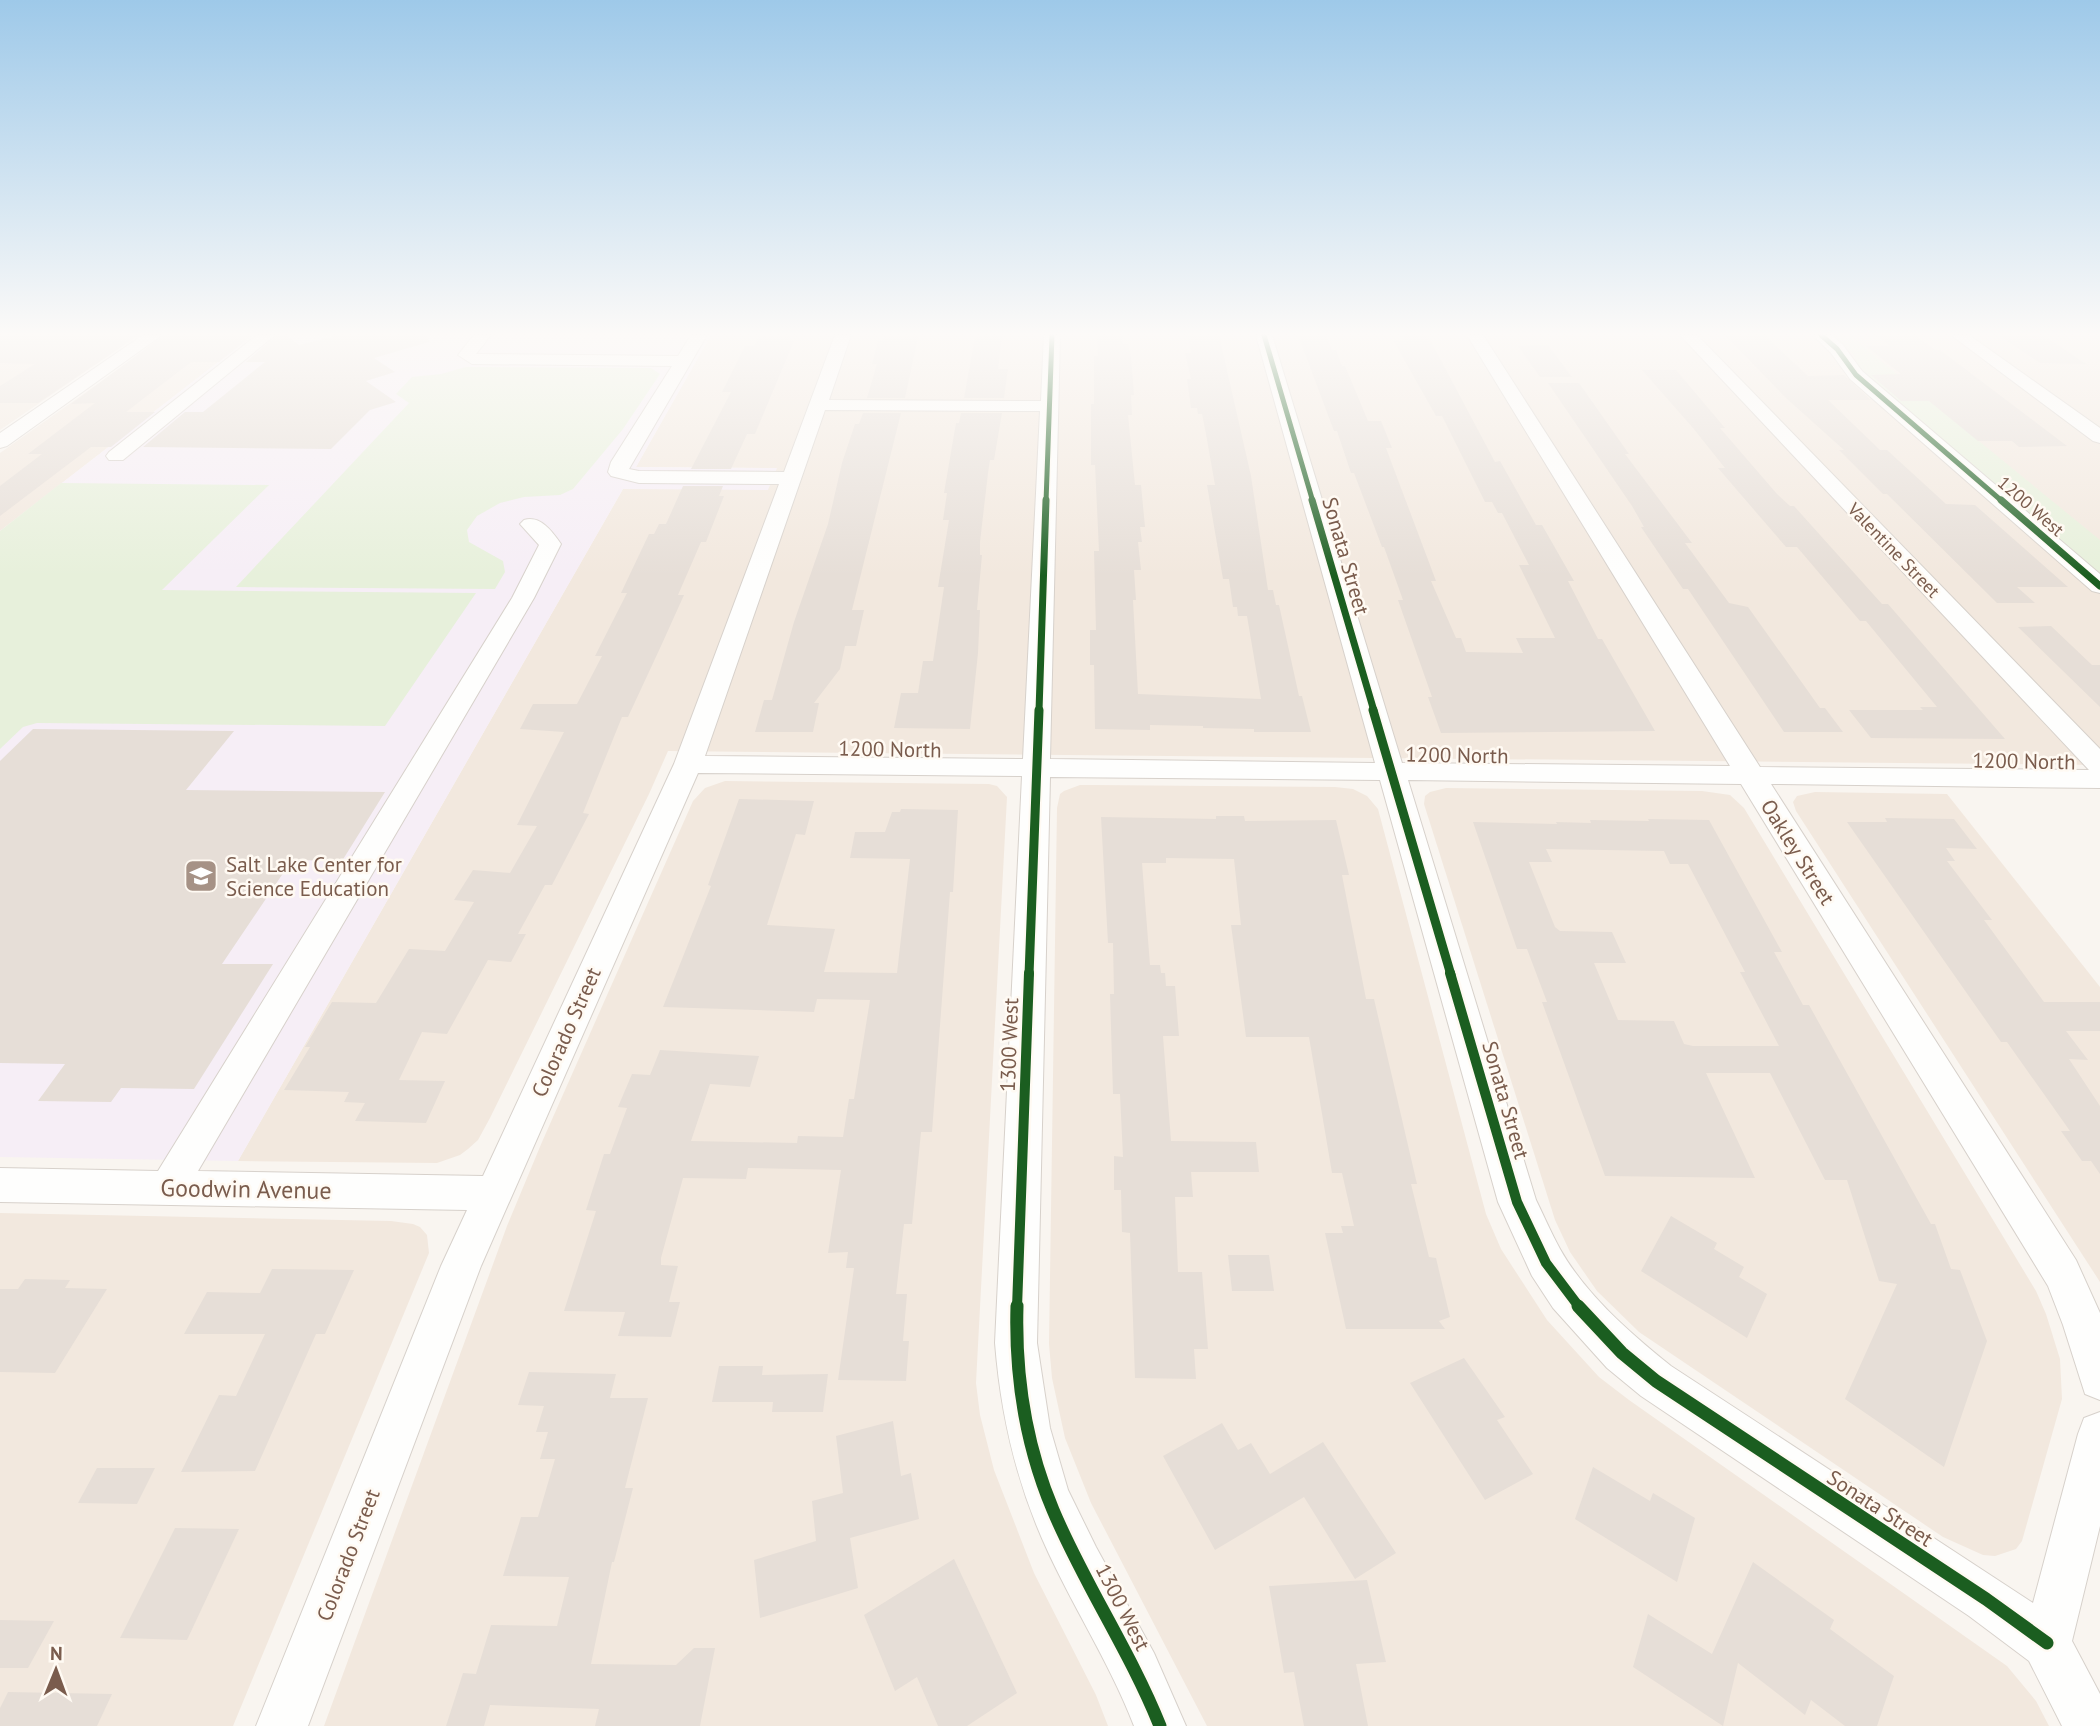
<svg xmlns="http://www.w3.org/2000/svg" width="2100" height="1726" font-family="'PT Sans',sans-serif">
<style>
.residential{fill:#f2e8de}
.education{fill:#f6eef6}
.green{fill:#e7f0db}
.building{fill:#e6ded7;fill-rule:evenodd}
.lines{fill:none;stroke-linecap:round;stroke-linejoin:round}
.minor-casing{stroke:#d7d1cb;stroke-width:2}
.minor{fill:#fefefd;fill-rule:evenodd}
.cycleway-far4-casing{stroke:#fffaf3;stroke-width:8}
.cycleway-far3-casing{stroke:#fffaf3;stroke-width:10}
.cycleway-far2-casing{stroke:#fffaf3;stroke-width:13}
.cycleway-far1-casing{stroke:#fffaf3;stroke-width:15}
.cycleway-casing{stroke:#fffaf3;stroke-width:18}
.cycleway-far4{stroke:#1b5e20;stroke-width:5}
.cycleway-far3{stroke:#1b5e20;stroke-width:7}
.cycleway-far2{stroke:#1b5e20;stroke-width:9}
.cycleway-far1{stroke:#1b5e20;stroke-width:10}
.cycleway{stroke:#1b5e20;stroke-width:13}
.labels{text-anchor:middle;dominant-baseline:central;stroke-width:5;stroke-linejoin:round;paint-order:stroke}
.far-street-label{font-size:18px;fill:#7a5c4d;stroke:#fffaf3}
.street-label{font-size:21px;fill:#7a5c4d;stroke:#fffaf3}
.poi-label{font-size:21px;fill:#7a5c4d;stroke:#fffaf3;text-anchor:start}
.near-street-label{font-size:24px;fill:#7a5c4d;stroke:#fffaf3}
</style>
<rect width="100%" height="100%" fill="#f9f5f0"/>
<g class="residential">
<path d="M 0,335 L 139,335 L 0,430 Z"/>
<path d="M 167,335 L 253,335 L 0,531 L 0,453 Z"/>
<path d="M 711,335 L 2100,335 L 2100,765 L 668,751 L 649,794 L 490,1118 L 478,1140 L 468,1149 L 460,1155 L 437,1163 L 238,1161 L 623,489 L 776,468 L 636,467 Z"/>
<path d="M 725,781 L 989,784 L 997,786 L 1007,797 L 976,1383 L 980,1415 L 994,1470 L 1034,1573 L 1096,1695 L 1108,1726 L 324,1726 L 507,1226 L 542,1142 L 693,801 L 705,788 Z"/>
<path d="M 1095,785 L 1335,787 L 1353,789 L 1367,796 L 1378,809 L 1486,1214 L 1501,1249 L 1547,1320 L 1599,1377 L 1629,1400 L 2007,1666 L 2036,1701 L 2049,1726 L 1207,1726 L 1091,1503 L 1065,1438 L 1052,1378 L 1049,1344 L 1057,808 L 1060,794 L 1064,791 L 1080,785 Z"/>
<path d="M 1446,788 L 1702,791 L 1730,795 L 1744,808 L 2036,1291 L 2046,1314 L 2060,1359 L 2062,1399 L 2022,1541 L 2016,1549 L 1995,1556 L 1983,1555 L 1943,1537 L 1639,1332 L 1597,1291 L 1570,1252 L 1555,1220 L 1424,804 L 1425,796 L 1430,792 Z"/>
<path d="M 1815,792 L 1947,794 L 2100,987 L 2100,1282 L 1796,811 L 1793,802 L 1797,796 Z"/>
<path d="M 0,1213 L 391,1221 L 413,1224 L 420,1227 L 427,1235 L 429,1253 L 233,1726 L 0,1726 Z"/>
</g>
<path class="education" d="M 253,335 L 711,335 L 636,467 L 777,468 L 768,490 L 623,489 L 238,1161 L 0,1157 L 0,531 Z"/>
<g class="green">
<path d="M 1831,335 L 1849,335 L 2100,540 L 2100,575 L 1859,369 L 1854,355 Z"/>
<path d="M 466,367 L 651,368 L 660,374 L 623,429 L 573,489 L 560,495 L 524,497 L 500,503 L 477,516 L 467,530 L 469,542 L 503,561 L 505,572 L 495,589 L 236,587 L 409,403 L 396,394 L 412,377 L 441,374 Z"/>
<path d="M 61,483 L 269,485 L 162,590 L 476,593 L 385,726 L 37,723 L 23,727 L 0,749 L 0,531 Z"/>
</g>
<g class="building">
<path d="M 0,335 L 139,335 L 38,403 L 0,403 L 0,386 L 35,364 L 0,363 Z"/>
<path d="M 164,335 L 253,335 L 219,362 L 191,362 L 126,412 L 155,412 L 111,447 L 91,447 L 0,516 L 0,486 L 42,454 L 28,454 L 95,403 L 71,404 Z"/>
<path d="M 277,335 L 286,335 L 299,345 L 339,335 L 428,335 L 429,342 L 374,358 L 395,372 L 366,381 L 396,402 L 370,410 L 331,449 L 143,447 L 185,412 L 203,412 L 265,362 L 246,362 Z"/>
<path d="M 1188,335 L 1219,335 L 1251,476 L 1268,590 L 1273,590 L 1276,605 L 1279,605 L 1299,696 L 1302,696 L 1311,732 L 1254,732 L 1254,729 L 1203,728 L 1203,726 L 1150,725 L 1150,730 L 1095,729 L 1094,665 L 1090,665 L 1090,630 L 1096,630 L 1094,551 L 1099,551 L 1095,465 L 1091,465 L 1091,404 L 1094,404 L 1094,356 L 1098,356 L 1097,336 L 1122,336 L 1123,344 L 1128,344 L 1131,357 L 1134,395 L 1131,395 L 1132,415 L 1128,415 L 1135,485 L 1141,485 L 1145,527 L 1140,527 L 1142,542 L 1138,542 L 1141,570 L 1134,570 L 1136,600 L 1133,600 L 1138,694 L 1261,699 L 1247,616 L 1238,616 L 1237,607 L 1233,607 L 1229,579 L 1223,579 L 1207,485 L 1215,485 L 1206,434 L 1202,414 L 1198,414 L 1197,408 L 1191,408 L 1187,379 L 1191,379 L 1185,353 L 1191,353 Z"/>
<path d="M 1298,335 L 1326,335 L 1332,350 L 1336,350 L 1342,366 L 1345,366 L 1368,421 L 1381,421 L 1392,448 L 1386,448 L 1436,581 L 1431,581 L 1456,638 L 1461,638 L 1466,652 L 1523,653 L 1516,638 L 1555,638 L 1519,565 L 1529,565 L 1502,513 L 1498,513 L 1492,502 L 1485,502 L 1442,416 L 1436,416 L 1393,340 L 1403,340 L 1401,336 L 1428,336 L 1495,462 L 1500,461 L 1536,525 L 1542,525 L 1574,581 L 1568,581 L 1598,639 L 1602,639 L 1655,731 L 1441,733 L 1428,697 L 1432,697 L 1398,600 L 1403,600 L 1384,547 L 1382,547 L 1354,473 L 1351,473 L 1337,431 L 1334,431 Z"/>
<path d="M 1725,335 L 1764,335 L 1808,376 L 1844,375 L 1871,400 L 1828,400 L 1880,450 L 1887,450 L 1946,504 L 1975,505 L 2068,587 L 2017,587 L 2035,603 L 1997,603 L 1887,494 L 1883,494 L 1839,450 L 1844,450 L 1786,398 Z"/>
<path d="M 1876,335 L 1915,335 L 1935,350 L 1940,350 L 2067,446 L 2019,447 L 2012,441 L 1978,441 L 1929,401 L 1901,401 L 1871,375 L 1901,374 L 1866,346 L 1890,346 Z"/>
<path d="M 1998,335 L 2043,335 L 2086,364 L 2040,363 Z"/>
<path d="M 1002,336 L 998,369 L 1008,369 L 1004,398 L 964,398 L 975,337 Z"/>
<path d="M 759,337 L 791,337 L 789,341 L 794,341 L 755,434 L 747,434 L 731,469 L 691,469 L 731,392 L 722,392 L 745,346 L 754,346 Z"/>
<path d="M 884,337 L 918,337 L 905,398 L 867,398 L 877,364 L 872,364 L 878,341 L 883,341 Z"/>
<path d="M 1548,345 L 1572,377 L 1540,377 L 1518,346 Z"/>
<path d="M 1642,370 L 1676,370 L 1725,428 L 1720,428 L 1777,494 L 1790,506 L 1794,506 L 1882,604 L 1888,604 L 2005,739 L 1871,738 L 1849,710 L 1923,710 L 1920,707 L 1937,707 L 1866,621 L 1860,621 L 1797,547 L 1786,547 L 1718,468 L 1725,468 L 1693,428 Z"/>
<path d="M 1548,383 L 1579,383 L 1629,454 L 1625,454 L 1692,543 L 1685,543 L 1729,603 L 1748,607 L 1820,708 L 1825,708 L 1843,732 L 1784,732 L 1688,589 L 1683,589 L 1641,527 L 1644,527 L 1632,506 Z"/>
<path d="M 863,413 L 901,413 L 852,610 L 864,610 L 856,646 L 845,646 L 840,669 L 814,703 L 819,703 L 813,732 L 755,732 L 764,700 L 772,700 L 794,622 L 828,524 L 842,463 L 855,424 L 859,424 Z"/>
<path d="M 961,413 L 1002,413 L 994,460 L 990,460 L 988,473 L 980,542 L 980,555 L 982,555 L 977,610 L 980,610 L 978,653 L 970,729 L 894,728 L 901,693 L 918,693 L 923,661 L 933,661 L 944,587 L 938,587 L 949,520 L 943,520 L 947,493 L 944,493 L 956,423 L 959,423 Z"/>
<path d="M 683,486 L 723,486 L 719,496 L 724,496 L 706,542 L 701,542 L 678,595 L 684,595 L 661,646 L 628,717 L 622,717 L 583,813 L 589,814 L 552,885 L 545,885 L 518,934 L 526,934 L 511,962 L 488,960 L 447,1034 L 422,1032 L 399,1080 L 445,1081 L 426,1123 L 355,1121 L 365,1103 L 344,1102 L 349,1092 L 284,1090 L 310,1047 L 305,1047 L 332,1002 L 376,1003 L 409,949 L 445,951 L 474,902 L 454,900 L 473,870 L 510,873 L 537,826 L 517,825 L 564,732 L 520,729 L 533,704 L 577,704 L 602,656 L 595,656 L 627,593 L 621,593 L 649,534 L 654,534 L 659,524 L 666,524 Z"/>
<path d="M 2051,626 L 2092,665 L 2100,665 L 2100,707 L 2018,627 Z"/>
<path d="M 33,729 L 234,731 L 186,790 L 385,792 L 342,861 L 292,860 L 222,964 L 273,964 L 194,1089 L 121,1088 L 111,1102 L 38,1101 L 65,1064 L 0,1063 L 0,761 Z"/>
<path d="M 739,799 L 814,801 L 805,835 L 796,834 L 767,925 L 835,929 L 824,972 L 897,973 L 910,859 L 850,858 L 855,832 L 885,832 L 892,812 L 900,812 L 901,809 L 958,810 L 953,892 L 950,892 L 932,1132 L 921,1132 L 912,1224 L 904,1224 L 896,1294 L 907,1294 L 903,1341 L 909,1341 L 906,1381 L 838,1380 L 854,1268 L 846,1268 L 848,1252 L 828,1253 L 841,1170 L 748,1168 L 746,1179 L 683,1178 L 661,1258 L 661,1265 L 678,1266 L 669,1302 L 680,1302 L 671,1337 L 618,1336 L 625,1312 L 564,1311 L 596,1211 L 586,1210 L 604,1154 L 610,1154 L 627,1108 L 618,1107 L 632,1074 L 650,1075 L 660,1050 L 759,1056 L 750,1087 L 710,1084 L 691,1141 L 797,1143 L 798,1136 L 843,1137 L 849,1099 L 854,1099 L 870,1000 L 817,999 L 814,1012 L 663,1007 L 711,886 L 708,885 Z"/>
<path d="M 1216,816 L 1244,816 L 1245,821 L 1336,820 L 1349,875 L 1342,875 L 1366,999 L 1374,999 L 1417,1184 L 1411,1184 L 1429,1257 L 1436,1258 L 1450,1317 L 1439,1321 L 1445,1329 L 1346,1329 L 1325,1233 L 1343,1233 L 1341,1226 L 1354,1226 L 1342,1173 L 1332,1173 L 1309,1037 L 1246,1037 L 1231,925 L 1241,925 L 1234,859 L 1166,858 L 1166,863 L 1142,863 L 1150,965 L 1160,965 L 1161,973 L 1165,973 L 1166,986 L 1175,986 L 1179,1036 L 1163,1036 L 1171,1141 L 1256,1142 L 1259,1172 L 1191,1172 L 1193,1197 L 1175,1197 L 1178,1272 L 1202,1272 L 1208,1349 L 1194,1349 L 1196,1379 L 1135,1378 L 1130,1233 L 1122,1232 L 1121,1190 L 1114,1190 L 1114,1156 L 1123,1157 L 1120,1094 L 1113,1094 L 1110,994 L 1114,994 L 1113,943 L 1108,943 L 1101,817 L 1216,819 Z"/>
<path d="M 1885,818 L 1954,819 L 1977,849 L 1946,848 L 1955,861 L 1947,861 L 1992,920 L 1984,920 L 2044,1002 L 2100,1002 L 2100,1031 L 2066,1031 L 2088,1060 L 2069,1059 L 2100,1106 L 2100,1174 L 2091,1161 L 2082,1161 L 2061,1131 L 2070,1131 L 2007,1042 L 2001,1042 L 1847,822 L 1887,822 Z"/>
<path d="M 1648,819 L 1709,820 L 1782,952 L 1774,952 L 1803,1005 L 1809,1005 L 1931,1224 L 1935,1224 L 1951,1269 L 1960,1270 L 1987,1341 L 1944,1467 L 1845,1399 L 1897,1284 L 1879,1281 L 1847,1180 L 1825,1180 L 1770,1073 L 1706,1073 L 1755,1178 L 1605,1176 L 1542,1002 L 1547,1002 L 1527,949 L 1517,949 L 1473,822 L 1557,824 L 1556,822 L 1591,823 L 1590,820 L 1649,821 ZM 1546,849 L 1664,851 L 1670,864 L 1688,864 L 1745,972 L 1740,972 L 1779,1046 L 1693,1046 L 1684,1044 L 1674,1021 L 1618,1020 L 1594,963 L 1626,963 L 1612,932 L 1560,931 L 1555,927 L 1529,862 L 1552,862 Z"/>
<path d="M 1671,1216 L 1717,1243 L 1714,1249 L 1744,1267 L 1739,1277 L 1767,1294 L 1747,1338 L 1641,1271 Z"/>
<path d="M 1228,1255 L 1269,1255 L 1274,1291 L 1232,1291 Z"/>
<path d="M 272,1269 L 354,1270 L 325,1334 L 316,1334 L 255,1471 L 181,1472 L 219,1395 L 236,1396 L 265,1334 L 184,1334 L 207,1292 L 260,1293 Z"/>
<path d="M 25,1279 L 70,1280 L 65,1288 L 107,1289 L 55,1373 L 0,1372 L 0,1289 L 18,1289 Z"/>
<path d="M 1464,1358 L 1505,1417 L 1497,1420 L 1533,1474 L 1485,1500 L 1410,1383 Z"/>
<path d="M 719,1366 L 763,1366 L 762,1375 L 828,1374 L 823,1412 L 772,1412 L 773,1402 L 712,1402 Z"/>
<path d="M 529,1372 L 616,1374 L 610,1398 L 648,1398 L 625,1488 L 633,1488 L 614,1562 L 612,1562 L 591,1664 L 676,1665 L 694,1648 L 715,1648 L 700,1726 L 595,1726 L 599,1709 L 490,1705 L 484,1726 L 446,1726 L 463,1673 L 476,1674 L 491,1625 L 557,1626 L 569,1577 L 503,1576 L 521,1517 L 538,1517 L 555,1459 L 540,1459 L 548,1432 L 536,1432 L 544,1406 L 518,1405 Z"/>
<path d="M 893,1421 L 901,1476 L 911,1473 L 919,1519 L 850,1538 L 858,1588 L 760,1618 L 754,1560 L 816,1541 L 812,1501 L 843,1493 L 836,1436 Z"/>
<path d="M 1222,1423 L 1238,1450 L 1251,1443 L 1270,1474 L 1323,1442 L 1396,1553 L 1355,1579 L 1304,1497 L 1215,1550 L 1163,1456 Z"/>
<path d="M 1593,1467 L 1650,1501 L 1653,1493 L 1695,1518 L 1677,1582 L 1575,1519 Z"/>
<path d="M 97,1468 L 155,1468 L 137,1504 L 78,1503 Z"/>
<path d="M 175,1528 L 239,1529 L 187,1640 L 120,1638 Z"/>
<path d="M 954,1559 L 1017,1693 L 967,1726 L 938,1726 L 917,1677 L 895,1691 L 864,1615 Z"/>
<path d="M 1753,1562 L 1834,1620 L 1830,1629 L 1894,1676 L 1877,1726 L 1845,1726 L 1811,1700 L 1805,1715 L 1738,1663 L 1723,1726 L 1633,1667 L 1648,1614 L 1712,1654 Z"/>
<path d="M 1367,1580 L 1386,1662 L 1356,1664 L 1368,1726 L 1304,1726 L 1294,1672 L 1284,1673 L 1269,1586 Z"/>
<path d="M 0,1620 L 54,1621 L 28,1668 L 0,1668 Z"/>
<path d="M 8,1692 L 112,1694 L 97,1726 L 0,1726 L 0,1708 Z"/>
</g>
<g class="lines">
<defs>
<g id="minor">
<path d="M 143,335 L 162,335 L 7,446 L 0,448 L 0,433 Z"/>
<path d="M 257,335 L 275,335 L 123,460 L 109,460 L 106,456 L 109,452 Z"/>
<path d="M 474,335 L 491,335 L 476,354 L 678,356 L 691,335 L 707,335 L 629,469 L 639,471 L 784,472 L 835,335 L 851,335 L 829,400 L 1041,401 L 1044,335 L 1060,335 L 1050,759 L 1375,763 L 1256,335 L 1272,335 L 1402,763 L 1730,766 L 1467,335 L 1483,335 L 1760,767 L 2089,770 L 1680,335 L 1697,335 L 2100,749 L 2100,788 L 1771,784 L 2076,1260 L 2100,1313 L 2100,1400 L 2085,1394 L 2063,1325 L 2048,1286 L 1741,784 L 1408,780 L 1536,1200 C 1544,1216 1551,1233 1560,1249 C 1586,1295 1630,1333 1671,1366 L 2033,1603 L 2078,1434 L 2084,1418 L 2100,1412 L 2100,1526 L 2072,1641 L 2100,1694 L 2100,1726 L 2062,1726 L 2029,1661 L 1969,1616 L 1641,1396 L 1607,1368 L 1553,1308 L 1532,1276 L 1498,1202 L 1380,780 L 1050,777 L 1037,1343 L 1050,1428 L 1068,1490 L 1096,1547 L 1154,1653 L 1186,1726 L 1134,1726 C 1111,1666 1076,1612 1049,1554 C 1017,1486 1001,1418 995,1343 L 1022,776 L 698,773 L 481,1266 L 308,1726 L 256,1726 L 441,1266 L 467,1210 L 0,1202 L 0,1168 L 158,1171 L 512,598 L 539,545 L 520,524 L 524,520 C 540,515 552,531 561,544 L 534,598 L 198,1171 L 483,1176 L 674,764 L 779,484 L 639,483 L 611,476 L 608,472 L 611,462 L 672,366 L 472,364 L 458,355 ZM 825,410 L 1040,411 L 1023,759 L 705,756 Z"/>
<path d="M 1813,335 L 1831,335 L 1843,345 L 1862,371 L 2100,574 L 2100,593 L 2092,591 L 1850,379 L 1831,353 Z"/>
<path d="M 1951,335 L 1969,335 L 2100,428 L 2100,443 L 2093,441 Z"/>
</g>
</defs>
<use href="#minor" class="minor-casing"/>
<use href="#minor" class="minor"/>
<defs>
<g id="cycleway-far4">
<path d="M 1264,335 L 1313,502"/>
<path d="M 1821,335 L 1837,349 L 1856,375 L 2003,502"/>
<path d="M 1046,502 L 1052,335"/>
</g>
<g id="cycleway-far3">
<path d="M 1312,500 L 1374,711"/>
<path d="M 2001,500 L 2100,586"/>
<path d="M 1039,711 L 1046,500"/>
</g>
<g id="cycleway-far2">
<path d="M 1373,710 L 1451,975"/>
<path d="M 1029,975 L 1039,710"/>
</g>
<g id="cycleway-far1">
<path d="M 1450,973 L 1517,1202 L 1546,1263 L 1580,1308"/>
<path d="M 1017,1308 L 1029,973"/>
</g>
<g id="cycleway">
<path d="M 1017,1306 C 1015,1375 1026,1446 1053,1510 C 1084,1584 1130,1651 1160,1726"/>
<path d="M 1578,1306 L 1622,1353 L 1656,1381 L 1986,1599 L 2047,1643"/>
</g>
</defs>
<use href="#cycleway-far4" class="cycleway-far4-casing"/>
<use href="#cycleway-far3" class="cycleway-far3-casing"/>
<use href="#cycleway-far2" class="cycleway-far2-casing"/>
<use href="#cycleway-far1" class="cycleway-far1-casing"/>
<use href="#cycleway" class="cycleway-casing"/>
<use href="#cycleway-far4" class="cycleway-far4"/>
<use href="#cycleway-far3" class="cycleway-far3"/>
<use href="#cycleway-far2" class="cycleway-far2"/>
<use href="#cycleway-far1" class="cycleway-far1"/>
<use href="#cycleway" class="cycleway"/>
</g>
<linearGradient id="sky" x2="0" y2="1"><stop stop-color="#9ec9e9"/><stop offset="0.58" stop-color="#fcfaf8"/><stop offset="1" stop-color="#fcfaf8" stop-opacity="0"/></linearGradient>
<rect width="2100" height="576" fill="url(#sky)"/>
<defs>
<symbol id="school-square" viewBox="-11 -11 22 22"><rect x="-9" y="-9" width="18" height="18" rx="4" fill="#a69286" stroke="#fffaf3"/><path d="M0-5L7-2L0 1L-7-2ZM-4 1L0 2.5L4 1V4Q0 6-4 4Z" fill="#fff"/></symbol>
</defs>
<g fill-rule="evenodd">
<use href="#school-square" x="182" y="857" width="38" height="38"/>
</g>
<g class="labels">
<g class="far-street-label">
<text transform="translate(2031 506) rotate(41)">1200 West</text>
<text transform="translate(1894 550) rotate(46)">Valentine Street</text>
</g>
<g class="street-label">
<text transform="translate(1346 556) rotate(74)">Sonata Street</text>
<text transform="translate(890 749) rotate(1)">1200 North</text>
<text transform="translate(1457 755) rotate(1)">1200 North</text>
<text transform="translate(2024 761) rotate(1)">1200 North</text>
<text transform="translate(1798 852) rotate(58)">Oakley Street</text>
<text transform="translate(566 1032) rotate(-66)">Colorado Street</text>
<text transform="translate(1009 1045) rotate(-88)">1300 West</text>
<text transform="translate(1506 1100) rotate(74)">Sonata Street</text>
<text transform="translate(1880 1508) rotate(33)">Sonata Street</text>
<text transform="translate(348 1555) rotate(-69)">Colorado Street</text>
<text transform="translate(1123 1607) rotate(63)">1300 West</text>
</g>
<g class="poi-label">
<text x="226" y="864">Salt Lake Center for<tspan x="226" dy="24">Science Education</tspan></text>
</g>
<g class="near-street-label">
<text transform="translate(246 1189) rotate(1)">Goodwin Avenue</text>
</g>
</g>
<g transform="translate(56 1670) rotate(1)" stroke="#fffaf3" stroke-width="5" paint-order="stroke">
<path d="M0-5L12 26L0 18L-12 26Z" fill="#7a5c4d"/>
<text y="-10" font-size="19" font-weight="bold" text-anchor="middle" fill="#7a5c4d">N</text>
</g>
</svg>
